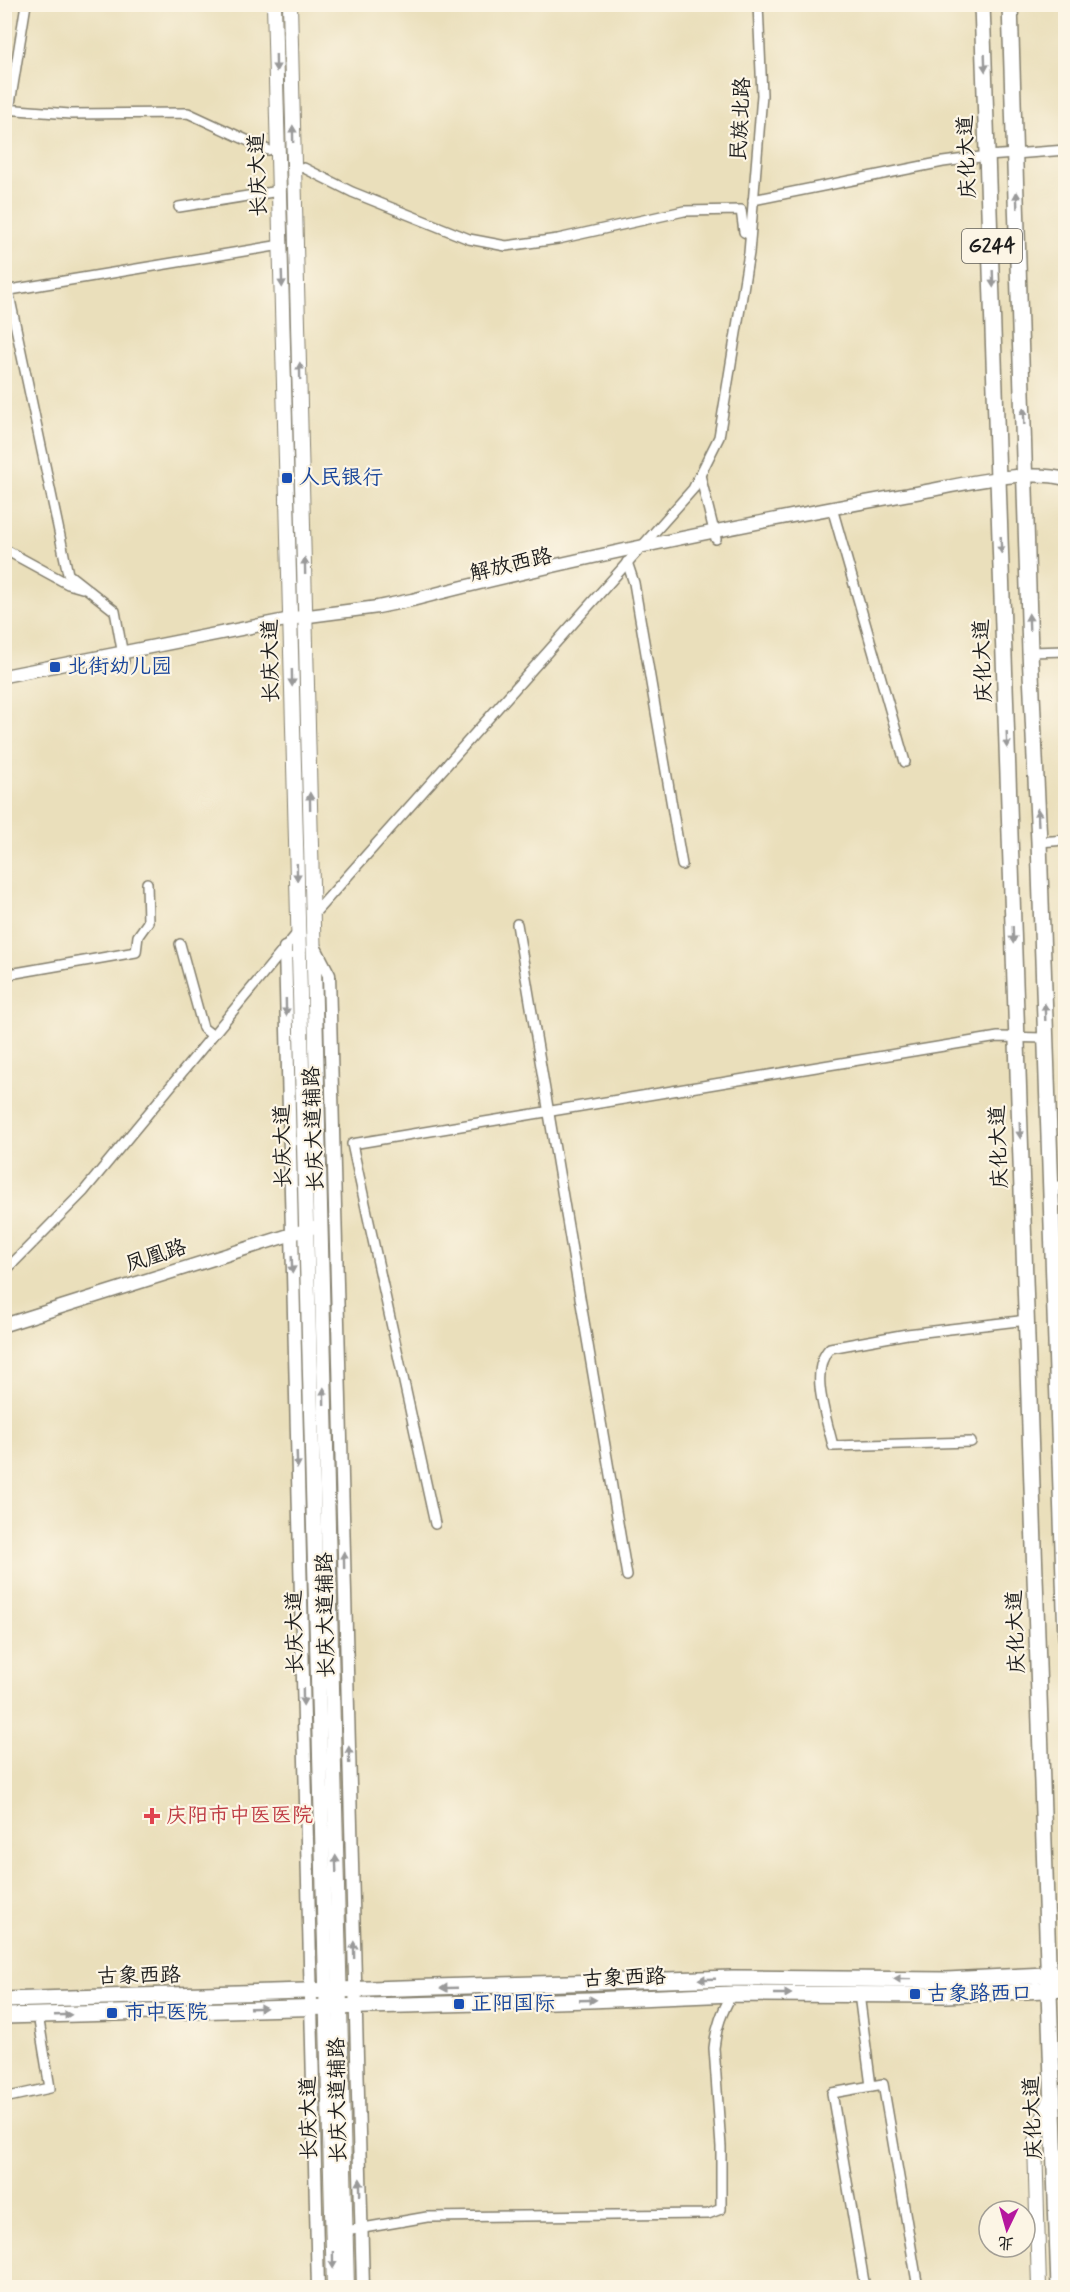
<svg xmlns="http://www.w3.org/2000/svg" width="1070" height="2292" font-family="Mynerve,'LXGW WenKai TC',sans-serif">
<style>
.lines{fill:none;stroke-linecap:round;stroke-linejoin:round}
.minor-casing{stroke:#837e6c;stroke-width:12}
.tertiary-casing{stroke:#837e6c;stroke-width:15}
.secondary-casing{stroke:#837e6c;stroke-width:16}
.primary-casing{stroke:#837e6c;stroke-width:18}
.trunk-casing{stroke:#837e6c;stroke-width:18}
.minor{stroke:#fff;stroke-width:9}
.tertiary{stroke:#fff;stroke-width:12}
.secondary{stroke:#fff;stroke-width:14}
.primary{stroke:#fff;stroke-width:15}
.trunk{stroke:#fff;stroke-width:15}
.oneway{fill:#999}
.transit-dot{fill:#1a4fb4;stroke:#fcf5e5;stroke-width:2}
.health-dot{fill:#e0444e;stroke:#fcf5e5;stroke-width:2}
.labels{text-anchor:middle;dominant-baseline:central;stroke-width:4.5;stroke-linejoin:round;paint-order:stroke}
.shield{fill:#fcf5e5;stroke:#5f5d58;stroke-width:1.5}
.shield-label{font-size:20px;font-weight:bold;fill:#1c1c1c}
.street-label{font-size:21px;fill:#1c1c1c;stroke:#fcf5e5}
.transit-label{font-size:21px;fill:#164399;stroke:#fcf5e5;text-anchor:start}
.health-label{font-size:21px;fill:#be3a42;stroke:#fcf5e5;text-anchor:start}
</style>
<rect width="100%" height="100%" fill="#fcf5e5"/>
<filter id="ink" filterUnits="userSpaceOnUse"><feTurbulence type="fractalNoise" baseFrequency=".0167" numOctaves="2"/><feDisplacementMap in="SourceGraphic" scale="12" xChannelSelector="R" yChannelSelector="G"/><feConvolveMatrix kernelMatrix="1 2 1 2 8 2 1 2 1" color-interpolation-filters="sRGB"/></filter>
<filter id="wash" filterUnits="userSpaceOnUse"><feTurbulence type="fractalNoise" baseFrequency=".008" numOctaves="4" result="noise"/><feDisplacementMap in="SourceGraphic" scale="24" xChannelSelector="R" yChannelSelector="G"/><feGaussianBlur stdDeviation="1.35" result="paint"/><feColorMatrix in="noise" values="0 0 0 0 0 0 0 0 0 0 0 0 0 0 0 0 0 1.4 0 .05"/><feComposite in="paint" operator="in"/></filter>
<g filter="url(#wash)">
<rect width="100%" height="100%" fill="#eadfbb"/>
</g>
<g filter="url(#ink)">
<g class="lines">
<defs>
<g id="minor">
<path d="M 4,109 L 70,114 L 188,113 L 268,150"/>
<path d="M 9,110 L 26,4"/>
<path d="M 304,168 L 352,192 L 469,239 L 506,246 L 558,239 L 684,211 L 741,210 L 744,232 L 750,235"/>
<path d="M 753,200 L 943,162 L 988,156 L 1066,150"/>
<path d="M 179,207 L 279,191"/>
<path d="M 8,290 L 68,574 L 115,611 L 124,661"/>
<path d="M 4,291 L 281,245"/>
<path d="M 700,475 L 716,539"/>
<path d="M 832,508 L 905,762"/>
<path d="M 4,549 L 68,584 L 82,588"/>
<path d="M 627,562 L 634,583 L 682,865"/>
<path d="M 1030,652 L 1066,651"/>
<path d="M 1039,842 L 1066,840"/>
<path d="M 312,916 L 693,489 L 719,437 L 749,253 L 762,95 L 758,4"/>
<path d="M 517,924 L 627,1576"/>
<path d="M 180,944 L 203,1028 L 212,1035"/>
<path d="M 4,975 L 136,952 L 138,936 L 148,922 L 147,883"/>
<path d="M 1051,1186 L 1066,1186"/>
<path d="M 4,1272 L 84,1191 L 299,931"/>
<path d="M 971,1442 L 833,1446 C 827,1419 808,1370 830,1348 L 907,1334 L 1027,1320"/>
<path d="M 435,1524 L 352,1144 L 998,1037 L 1045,1038"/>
<path d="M 859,1994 L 871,2086"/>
<path d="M 4,2098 L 50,2088 L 38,2015"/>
<path d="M 346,2231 L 427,2217 L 708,2214 L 721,2209 L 721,2147 L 714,2048 C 716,2027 722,2012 732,1994"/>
<path d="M 865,2288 L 832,2093 L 883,2084 L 918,2288"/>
</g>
<g id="tertiary">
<path d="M 4,676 L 301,617 L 378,607 L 412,600 C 574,558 739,525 904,495 C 949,488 1023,467 1066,479"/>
<path d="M 314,946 L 329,975 L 363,2288"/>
<path d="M 285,948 L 318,2288"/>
<path d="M 4,1325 L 321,1225"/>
</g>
<g id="secondary">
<path d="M 274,4 L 334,2288"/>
<path d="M 290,4 L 347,2288"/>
<path d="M 1039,2288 L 1035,2141 L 1051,2096"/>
</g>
<g id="primary">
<path d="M 4,2000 L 733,1978 L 947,1980 L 1066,1974"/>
<path d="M 4,2016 L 590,2000 L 732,1994 L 946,1995 L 1066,1989"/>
</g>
<g id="trunk">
<path d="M 982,4 L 1059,2288"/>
<path d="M 1010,4 L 1030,652 L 1039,842 L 1066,1637"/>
</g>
</defs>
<use href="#minor" class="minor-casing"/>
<use href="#tertiary" class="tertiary-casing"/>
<use href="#secondary" class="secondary-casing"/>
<use href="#primary" class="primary-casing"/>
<use href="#trunk" class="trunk-casing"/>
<use href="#minor" class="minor"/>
<use href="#tertiary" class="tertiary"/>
<use href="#secondary" class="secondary"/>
<use href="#primary" class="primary"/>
<use href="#trunk" class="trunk"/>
</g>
<defs><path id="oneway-solid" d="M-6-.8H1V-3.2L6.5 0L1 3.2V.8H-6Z" transform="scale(1.5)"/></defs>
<g class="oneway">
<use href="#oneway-solid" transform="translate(276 63) rotate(89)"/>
<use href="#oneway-solid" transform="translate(985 63) rotate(88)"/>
<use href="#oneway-solid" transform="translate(293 134) rotate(-91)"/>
<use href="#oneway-solid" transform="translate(1017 200) rotate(-92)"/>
<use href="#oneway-solid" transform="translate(282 279) rotate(88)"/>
<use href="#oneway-solid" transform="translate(993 279) rotate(88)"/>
<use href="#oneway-solid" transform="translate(300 371) rotate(-91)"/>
<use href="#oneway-solid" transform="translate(1024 416) rotate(-92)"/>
<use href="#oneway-solid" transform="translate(1001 545) rotate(88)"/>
<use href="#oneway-solid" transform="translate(305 566) rotate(-91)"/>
<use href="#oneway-solid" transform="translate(1029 622) rotate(-92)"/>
<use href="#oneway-solid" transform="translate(292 678) rotate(89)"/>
<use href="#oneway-solid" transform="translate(1007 740) rotate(88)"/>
<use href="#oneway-solid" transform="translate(310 801) rotate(-91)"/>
<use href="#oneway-solid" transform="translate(1038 817) rotate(-93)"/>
<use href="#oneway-solid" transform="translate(297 872) rotate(89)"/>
<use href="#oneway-solid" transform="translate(1013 935) rotate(88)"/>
<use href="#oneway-solid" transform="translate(286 1007) rotate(89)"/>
<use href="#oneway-solid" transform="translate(1045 1012) rotate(-92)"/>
<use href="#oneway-solid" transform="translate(1020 1130) rotate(88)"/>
<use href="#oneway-solid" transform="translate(292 1265) rotate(88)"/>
<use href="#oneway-solid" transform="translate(324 1396) rotate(-91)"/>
<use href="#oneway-solid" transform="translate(297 1460) rotate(88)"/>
<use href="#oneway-solid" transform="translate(344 1560) rotate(-91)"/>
<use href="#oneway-solid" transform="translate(303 1697) rotate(89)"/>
<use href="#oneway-solid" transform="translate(349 1755) rotate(-91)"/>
<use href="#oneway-solid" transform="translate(336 1864) rotate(-92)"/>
<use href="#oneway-solid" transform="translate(354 1950) rotate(-91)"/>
<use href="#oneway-solid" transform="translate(707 1979) rotate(178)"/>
<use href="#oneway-solid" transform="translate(902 1979) rotate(-179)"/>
<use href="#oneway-solid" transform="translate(449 1988) rotate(178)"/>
<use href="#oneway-solid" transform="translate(783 1994)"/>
<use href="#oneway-solid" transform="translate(588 2000) rotate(-2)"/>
<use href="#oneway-solid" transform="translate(258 2008) rotate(-2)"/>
<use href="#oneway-solid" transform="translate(63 2015) rotate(-2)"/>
<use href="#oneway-solid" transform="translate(360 2187) rotate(-91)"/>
<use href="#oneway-solid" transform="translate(333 2260) rotate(89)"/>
</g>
</g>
<g class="transit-dot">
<rect x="281" y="472" width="12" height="12" rx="3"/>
<rect x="49" y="661" width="12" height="12" rx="3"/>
<rect x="909" y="1988" width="12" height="12" rx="3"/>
<rect x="453" y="1998" width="12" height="12" rx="3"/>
<rect x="106" y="2007" width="12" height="12" rx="3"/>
</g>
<path class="health-dot" d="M149 1807h6v6h6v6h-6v6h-6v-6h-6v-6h6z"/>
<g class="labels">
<rect class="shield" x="962" y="229" width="60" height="34" rx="4.5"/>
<g class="shield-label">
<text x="992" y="246">G244</text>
</g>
<g class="street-label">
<text transform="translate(741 119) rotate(-87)">民族北路</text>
<text transform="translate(967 157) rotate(-92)">庆化大道</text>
<text transform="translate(258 175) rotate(-92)">长庆大道</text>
<text transform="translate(511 565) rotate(-13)">解放西路</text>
<text transform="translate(271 661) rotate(-91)">长庆大道</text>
<text transform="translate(983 661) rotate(-92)">庆化大道</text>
<text transform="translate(314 1129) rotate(-92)">长庆大道辅路</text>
<text transform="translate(283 1146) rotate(-91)">长庆大道</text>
<text transform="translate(999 1147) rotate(-92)">庆化大道</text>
<text transform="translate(156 1256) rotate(-18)">凤凰路</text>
<text transform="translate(326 1615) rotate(-91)">长庆大道辅路</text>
<text transform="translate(295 1632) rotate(-91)">长庆大道</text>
<text transform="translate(1016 1632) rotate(-92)">庆化大道</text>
<text transform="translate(139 1976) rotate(-1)">古象西路</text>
<text transform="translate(624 1978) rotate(-2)">古象西路</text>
<text transform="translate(338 2100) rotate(-91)">长庆大道辅路</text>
<text transform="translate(309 2118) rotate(-91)">长庆大道</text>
<text transform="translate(1033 2118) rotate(-92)">庆化大道</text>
</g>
<g class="transit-label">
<text x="299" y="478">人民银行</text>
<text x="67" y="667">北街幼儿园</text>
<text x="927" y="1994">古象路西口</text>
<text x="471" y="2004">正阳国际</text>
<text x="124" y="2013">市中医院</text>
</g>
<g class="health-label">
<text x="166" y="1816">庆阳市中医医院</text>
</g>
</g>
<rect width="1070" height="2292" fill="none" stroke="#fcf5e5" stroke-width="24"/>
<g transform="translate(1007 2229) rotate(185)"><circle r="28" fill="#fcf5e5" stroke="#a29e95" stroke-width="1.5"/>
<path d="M0-4.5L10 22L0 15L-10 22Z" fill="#b5179e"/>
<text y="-9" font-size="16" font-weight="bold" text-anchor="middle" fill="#1c1c1c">北</text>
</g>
</svg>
